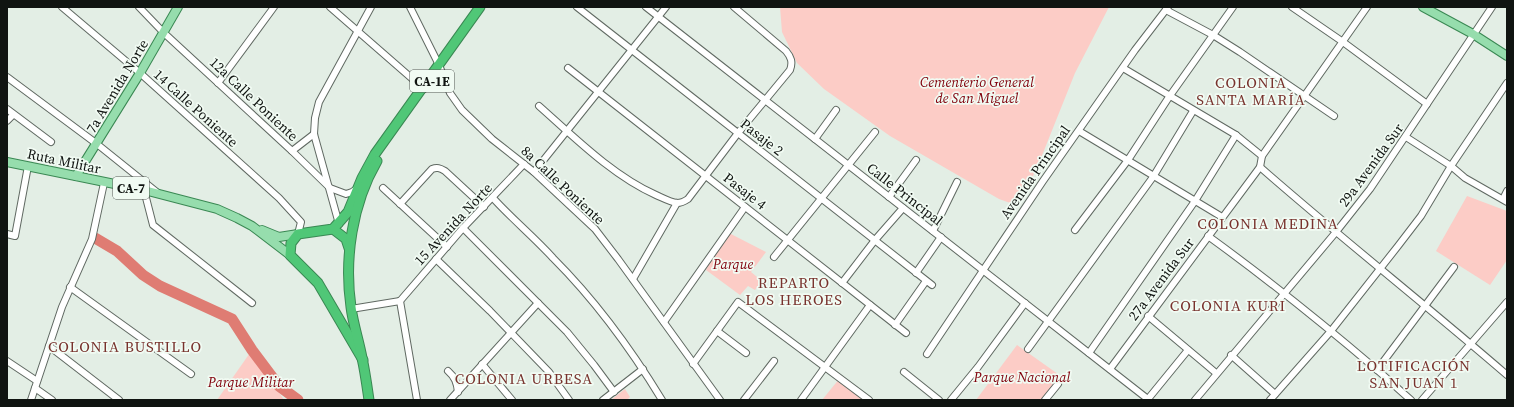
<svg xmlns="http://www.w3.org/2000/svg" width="1514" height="407" font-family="'Source Serif 4',serif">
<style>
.green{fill:#fcccc6}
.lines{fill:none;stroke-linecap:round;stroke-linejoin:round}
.river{stroke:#df7c73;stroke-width:11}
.minor-casing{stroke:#606962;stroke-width:8}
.major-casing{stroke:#3a8853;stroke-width:10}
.highway-casing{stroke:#3a8853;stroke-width:11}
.minor{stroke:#fff;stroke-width:6}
.major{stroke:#96ddad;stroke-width:8}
.highway{stroke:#50c777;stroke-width:9}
.labels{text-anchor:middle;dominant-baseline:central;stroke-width:3.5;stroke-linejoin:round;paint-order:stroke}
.shield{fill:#f1fbf3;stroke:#545955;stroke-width:1}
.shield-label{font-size:13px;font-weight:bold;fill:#101411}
.park-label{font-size:14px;font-style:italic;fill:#81010c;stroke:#f1fbf3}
.street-label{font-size:14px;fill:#101411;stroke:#f1fbf3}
.neighbourhood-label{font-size:15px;letter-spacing:1px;fill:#78322d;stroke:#f1fbf3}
</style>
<rect width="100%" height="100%" fill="#e3eee5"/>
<g class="green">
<path d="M 780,7 L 1109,7 L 1075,73 L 1039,163 L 1019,206 L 999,199 L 890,136 L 824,89 L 797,63 L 782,32 Z"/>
<path d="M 1467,196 L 1507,211 L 1507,260 L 1490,285 L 1436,251 Z"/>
<path d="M 729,233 L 766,252 L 751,272 L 762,281 L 755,290 L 748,286 L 740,295 L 706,270 L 712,256 Z"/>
<path d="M 1017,345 L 1065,379 L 1048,400 L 976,400 Z"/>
<path d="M 252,350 L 284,400 L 217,400 Z"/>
<path d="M 840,378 L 869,400 L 822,400 Z"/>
<path d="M 625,389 L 630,397 L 627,400 L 611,400 Z"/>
</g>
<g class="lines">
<path class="river" d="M 95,238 L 117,251 L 143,275 L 160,286 L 232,319 L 252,350 L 279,386 L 298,400"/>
<defs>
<g id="minor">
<path d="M 62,7 L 140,73 L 279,198 L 301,222 L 298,234"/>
<path d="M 139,7 L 164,33 L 292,151 L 330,188 L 346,194 L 352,192 L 358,188"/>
<path d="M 330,7 L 424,89"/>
<path d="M 410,7 L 439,65 L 450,93 L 462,110 L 492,139 L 534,172 L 595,229 L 618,259 L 720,400"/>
<path d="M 577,7 L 932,285"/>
<path d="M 646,7 L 1149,400"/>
<path d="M 1292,7 L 1343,42 L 1427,104"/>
<path d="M 1166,10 L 1213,35 L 1240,52 L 1334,116"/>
<path d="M 568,68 L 906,333"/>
<path d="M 1123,68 L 1236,135 L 1262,156"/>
<path d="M 7,77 L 97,144 L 158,193"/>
<path d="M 218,83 L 274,7"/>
<path d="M 539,106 C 574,137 613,176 656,195 C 663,198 670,202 677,203 C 681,203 685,201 688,199 L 738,133 L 790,70 C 793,62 791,57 786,51 L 734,7"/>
<path d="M 7,109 L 51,142"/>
<path d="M 7,121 L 13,115"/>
<path d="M 1079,131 L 1222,217"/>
<path d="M 1406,137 L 1451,166 L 1465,178 L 1507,202"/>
<path d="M 815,139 L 836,110"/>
<path d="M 292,151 L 314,134"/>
<path d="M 1260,167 C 1341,238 1426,305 1507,375"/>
<path d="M 534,172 L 666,7"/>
<path d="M 383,188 L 447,247"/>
<path d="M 144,190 L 153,225 L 252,303"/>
<path d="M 889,197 L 916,160"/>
<path d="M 493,198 C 512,219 534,237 553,258 C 595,300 631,349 662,400"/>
<path d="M 1503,199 L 1507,191"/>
<path d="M 400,204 L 432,169 C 437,167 440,168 445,171 L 484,207"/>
<path d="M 339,224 L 314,134 L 315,118 L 319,102 L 371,7"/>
<path d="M 463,228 L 567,332 L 594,365 L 614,392"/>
<path d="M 1075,230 L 1128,160 L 1169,97 L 1233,7"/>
<path d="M 933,231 L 957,182"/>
<path d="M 7,234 L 15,236 L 28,166"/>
<path d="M 1208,236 C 1266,278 1322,323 1376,369 C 1388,379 1399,390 1411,400"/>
<path d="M 774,257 L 875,132"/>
<path d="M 436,259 L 490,311 L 549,372 L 569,400"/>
<path d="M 916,273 L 941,237"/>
<path d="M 633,279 L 677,203"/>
<path d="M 842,283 L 875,240 L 903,208"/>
<path d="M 70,287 L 191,374"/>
<path d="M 400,301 L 463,228 L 524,164"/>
<path d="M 400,301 L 417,400"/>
<path d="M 351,309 L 400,301"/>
<path d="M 1148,316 L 1216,373"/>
<path d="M 664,322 L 745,207"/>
<path d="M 895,325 L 926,281"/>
<path d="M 717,331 L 746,353"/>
<path d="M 49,346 L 119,400"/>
<path d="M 1028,349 L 1153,177 L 1193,111"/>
<path d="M 1089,353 L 1195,201 L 1236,135"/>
<path d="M 927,354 L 1043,181 L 1135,50 L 1168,7"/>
<path d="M 1231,355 L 1275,394"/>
<path d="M 7,361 L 37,381"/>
<path d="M 482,364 L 512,400"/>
<path d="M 693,364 L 738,302 L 869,400"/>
<path d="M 1110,369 L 1260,167 L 1262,156 L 1367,7"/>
<path d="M 1377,370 L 1454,267"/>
<path d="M 448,371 C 455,377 457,383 458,392"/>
<path d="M 904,372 L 939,400"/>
<path d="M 35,388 L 52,400"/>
<path d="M 1148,399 L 1188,350"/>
<path d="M 31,400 L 62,307 L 92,239 L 104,183"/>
<path d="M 450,400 L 538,303"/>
<path d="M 603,400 L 643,369"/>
<path d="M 744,400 L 774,361"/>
<path d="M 801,400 L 870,305"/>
<path d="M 951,400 L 978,367 L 1025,303"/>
<path d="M 1045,400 L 1058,384"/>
<path d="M 1195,400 L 1336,232 L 1370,189 L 1492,7"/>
<path d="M 1270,400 L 1331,331 L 1398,246 L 1421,216 L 1451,166 L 1507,83"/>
<path d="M 1422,400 L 1507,302"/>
</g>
<g id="major">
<path d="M 1423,7 L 1473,34 L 1507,56"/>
<path d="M 7,162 L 144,190 L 217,209 L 237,218 L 252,226 L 290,255"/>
<path d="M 76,176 L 140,73 L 178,7"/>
<path d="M 262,230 L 279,237 L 298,234"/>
</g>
<g id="highway">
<path d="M 333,229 L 346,239 L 349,248"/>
<path d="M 363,360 L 318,283 L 290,255 L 291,243 L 298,234 L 333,229 L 348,212 L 362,178 L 375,154 L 480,7"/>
<path d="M 369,400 C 367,386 365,371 362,358 C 359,341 353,324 351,307 C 344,259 352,204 377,161"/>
</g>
</defs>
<use href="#minor" class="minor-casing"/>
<use href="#major" class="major-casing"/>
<use href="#highway" class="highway-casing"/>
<use href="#minor" class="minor"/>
<use href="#major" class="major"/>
<use href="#highway" class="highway"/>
</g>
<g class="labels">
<g class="shield">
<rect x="410" y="70" width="44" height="22" rx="3"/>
<rect x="113" y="177" width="36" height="22" rx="3"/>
</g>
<g class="shield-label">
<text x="432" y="81">CA-1E</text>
<text x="131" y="188">CA-7</text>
</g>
<g class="park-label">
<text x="977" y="82">Cementerio General<tspan x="977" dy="16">de San Miguel</tspan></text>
<text x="733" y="264">Parque</text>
<text x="1022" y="377">Parque Nacional</text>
<text x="251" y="382">Parque Militar</text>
</g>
<g class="street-label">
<text transform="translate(117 86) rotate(-59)">7a Avenida Norte</text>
<text transform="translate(254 99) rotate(43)">12a Calle Poniente</text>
<text transform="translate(196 108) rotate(42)">14 Calle Poniente</text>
<text transform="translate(762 137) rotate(38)">Pasaje 2</text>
<text transform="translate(64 161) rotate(12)">Ruta Militar</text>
<text transform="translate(1371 165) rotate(-54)">29a Avenida Sur</text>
<text transform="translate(1035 172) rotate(-55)">Avenida Principal</text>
<text transform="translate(563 185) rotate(43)">8a Calle Poniente</text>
<text transform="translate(745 191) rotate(38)">Pasaje 4</text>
<text transform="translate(905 194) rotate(38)">Calle Principal</text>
<text transform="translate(453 224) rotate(-47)">15 Avenida Norte</text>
<text transform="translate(1161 279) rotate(-53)">27a Avenida Sur</text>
</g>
<g class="neighbourhood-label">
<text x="1251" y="82">COLONIA<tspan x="1251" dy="17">SANTA MARÍA</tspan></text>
<text x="1268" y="223">COLONIA MEDINA</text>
<text x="794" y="282">REPARTO<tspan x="794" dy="17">LOS HEROES</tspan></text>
<text x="1228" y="305">COLONIA KURI</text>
<text x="125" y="346">COLONIA BUSTILLO</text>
<text x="1414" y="365">LOTIFICACIÓN<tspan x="1414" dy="17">SAN JUAN 1</tspan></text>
<text x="524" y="378">COLONIA URBESA</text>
</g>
</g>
<rect width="1514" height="407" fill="none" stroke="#101411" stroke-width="16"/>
</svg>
